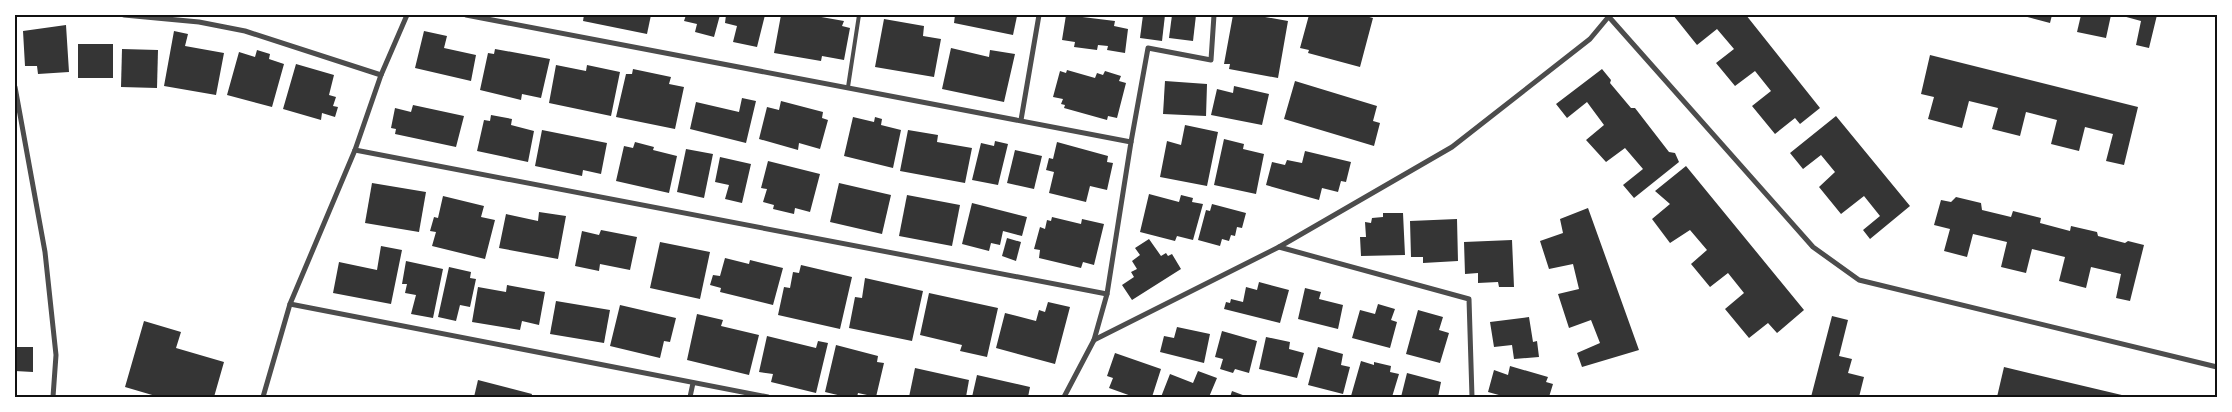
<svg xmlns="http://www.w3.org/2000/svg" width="2232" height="412" font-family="'PT Sans Narrow',sans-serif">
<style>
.building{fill:#353535}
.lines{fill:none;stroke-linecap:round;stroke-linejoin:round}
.service{stroke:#4c4c4c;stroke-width:4}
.minor{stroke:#4c4c4c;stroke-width:5}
.neatline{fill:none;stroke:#111;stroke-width:2}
</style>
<rect width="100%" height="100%" fill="#fff"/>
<g class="building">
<path d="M 584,15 L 651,15 L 647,34 L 583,21 Z"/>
<path d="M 686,15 L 720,15 L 714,37 L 695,32 L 697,24 L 684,21 Z"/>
<path d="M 726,15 L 765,15 L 757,47 L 733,42 L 737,26 L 725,23 Z"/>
<path d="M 781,15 L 810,15 L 844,21 L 842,26 L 850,28 L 844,60 L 822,56 L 821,61 L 774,53 Z"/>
<path d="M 955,15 L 1014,15 L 1017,16 L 1013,35 L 954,23 Z"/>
<path d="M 1066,15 L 1115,21 L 1114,26 L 1128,29 L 1125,53 L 1107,50 L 1108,46 L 1098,45 L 1097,50 L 1074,47 L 1075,42 L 1062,40 Z"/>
<path d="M 1143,15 L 1165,15 L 1162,41 L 1140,38 Z"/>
<path d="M 1172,15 L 1196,15 L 1193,41 L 1169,38 Z"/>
<path d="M 1233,15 L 1241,17 L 1241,15 L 1254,15 L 1288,21 L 1278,78 L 1229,69 L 1230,64 L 1224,64 Z"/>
<path d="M 1309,15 L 1362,15 L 1373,18 L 1360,67 L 1308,53 L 1309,50 L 1300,48 Z"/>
<path d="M 1673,15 L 1746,15 L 1820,108 L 1800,124 L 1795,118 L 1775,134 L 1752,106 L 1771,91 L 1755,71 L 1735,86 L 1716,63 L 1734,49 L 1717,29 L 1697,45 Z"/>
<path d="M 2020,15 L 2052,15 L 2050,23 Z"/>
<path d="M 2081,15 L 2111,15 L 2106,38 L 2077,32 Z"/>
<path d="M 2119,15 L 2157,15 L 2149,48 L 2136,45 L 2141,21 Z"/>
<path d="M 884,19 L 924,26 L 923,36 L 941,39 L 934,77 L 875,67 Z"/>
<path d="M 66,25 L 69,72 L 38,74 L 37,66 L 25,66 L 23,31 Z"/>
<path d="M 174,31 L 188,34 L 185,46 L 224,53 L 216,95 L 164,86 Z"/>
<path d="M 424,31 L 447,36 L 444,48 L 476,55 L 471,81 L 415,68 Z"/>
<rect x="78" y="44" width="35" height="34"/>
<path d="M 951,48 L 989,57 L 990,50 L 1015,54 L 1004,102 L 942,89 Z"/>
<path d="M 122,49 L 158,50 L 157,88 L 121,87 Z"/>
<path d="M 495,49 L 550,59 L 541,98 L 522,94 L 521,100 L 480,90 L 488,53 L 494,54 Z"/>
<path d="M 257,50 L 270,54 L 269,59 L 284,64 L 272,107 L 227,95 L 239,52 L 255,57 Z"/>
<path d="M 1930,55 L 2138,107 L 2124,165 L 2106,161 L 2113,134 L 2085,127 L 2079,151 L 2051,144 L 2057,120 L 2026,112 L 2020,136 L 1992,129 L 1998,108 L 1969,101 L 1962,128 L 1928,119 L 1934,97 L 1921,94 Z"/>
<path d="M 296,64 L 334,75 L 329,95 L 336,97 L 333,106 L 338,107 L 335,117 L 322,113 L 321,120 L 283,109 Z"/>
<path d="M 556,65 L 586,71 L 587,65 L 620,72 L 611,116 L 549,103 Z"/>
<path d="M 633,69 L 671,77 L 669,84 L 684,87 L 675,129 L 616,117 L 626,74 L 632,74 Z"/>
<path d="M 1602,69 L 1611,80 L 1610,83 L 1631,108 L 1635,108 L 1669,152 L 1675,153 L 1679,162 L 1634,198 L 1623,185 L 1643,169 L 1625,148 L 1606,162 L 1586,140 L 1604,125 L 1587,102 L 1567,118 L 1556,104 Z"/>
<path d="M 1067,70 L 1095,78 L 1097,73 L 1103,75 L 1105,71 L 1121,76 L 1119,81 L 1126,83 L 1117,118 L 1108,116 L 1107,120 L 1064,108 L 1065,105 L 1061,104 L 1063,99 L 1053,97 L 1060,71 L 1066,73 Z"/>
<path d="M 1165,81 L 1207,84 L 1206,116 L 1163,114 Z"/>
<path d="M 1295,81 L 1377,106 L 1373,121 L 1380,123 L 1374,146 L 1284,119 Z"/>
<path d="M 1234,86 L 1269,94 L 1262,125 L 1211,115 L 1217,89 L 1233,93 Z"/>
<path d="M 742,98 L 756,101 L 746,143 L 690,129 L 696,102 L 739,112 Z"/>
<path d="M 781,101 L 823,112 L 822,118 L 828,120 L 820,149 L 799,143 L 798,150 L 759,139 L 767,107 L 779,110 Z"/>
<path d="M 413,105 L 464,116 L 456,147 L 395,134 L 396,129 L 391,128 L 395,108 L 411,112 Z"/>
<path d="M 491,115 L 512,119 L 511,125 L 534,131 L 528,162 L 477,151 L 484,120 L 490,121 Z"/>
<path d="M 1836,116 L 1910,206 L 1870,239 L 1863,230 L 1880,216 L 1864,196 L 1841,214 L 1819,187 L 1835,172 L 1821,155 L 1803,169 L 1790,153 Z"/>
<path d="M 853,117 L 874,122 L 875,117 L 882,119 L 881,125 L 901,130 L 893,168 L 844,156 Z"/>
<path d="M 1185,125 L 1218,132 L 1207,186 L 1160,177 L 1167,141 L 1181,145 Z"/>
<path d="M 542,130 L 607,143 L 601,174 L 583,170 L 582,176 L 535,166 Z"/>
<path d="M 908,130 L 938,135 L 937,142 L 972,148 L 965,183 L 900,171 Z"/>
<path d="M 1224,139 L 1244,144 L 1243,149 L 1264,154 L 1256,194 L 1214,185 Z"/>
<path d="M 995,141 L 1008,144 L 998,185 L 972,180 L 981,143 L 994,146 Z"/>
<path d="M 635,142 L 654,147 L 653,150 L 677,156 L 669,193 L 616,181 L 624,146 L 633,148 Z"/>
<path d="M 1057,142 L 1108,156 L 1107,162 L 1113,163 L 1107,190 L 1090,186 L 1086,202 L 1049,193 L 1054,172 L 1046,170 L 1049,158 L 1053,159 Z"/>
<path d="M 686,149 L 713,154 L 704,198 L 677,192 Z"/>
<path d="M 1015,150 L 1042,156 L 1034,189 L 1007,183 Z"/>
<path d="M 1305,151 L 1351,162 L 1346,182 L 1341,181 L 1338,192 L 1322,188 L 1319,200 L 1266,185 L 1272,162 L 1285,165 L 1287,160 L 1302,163 Z"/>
<path d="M 720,157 L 751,164 L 742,203 L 725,199 L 729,185 L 715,182 Z"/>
<path d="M 768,161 L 820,174 L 810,212 L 795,208 L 794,214 L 773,209 L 774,205 L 763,202 L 767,189 L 761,188 Z"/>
<path d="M 1686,166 L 1804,310 L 1777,333 L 1768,323 L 1749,338 L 1725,309 L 1744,293 L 1728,273 L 1710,287 L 1691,264 L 1707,250 L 1690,230 L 1670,243 L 1652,219 L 1670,204 L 1655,191 Z"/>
<path d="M 372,183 L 426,192 L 419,232 L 365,223 Z"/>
<path d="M 839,183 L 891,195 L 882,234 L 830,222 Z"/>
<path d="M 1149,194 L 1179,202 L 1181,195 L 1193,198 L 1192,202 L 1203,204 L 1193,240 L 1177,236 L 1175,241 L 1140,232 Z"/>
<path d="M 907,195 L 960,205 L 952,246 L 899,236 Z"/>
<path d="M 443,196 L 484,206 L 481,217 L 495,220 L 485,259 L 432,246 L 436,232 L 430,231 L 434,217 L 438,218 Z"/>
<path d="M 1956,197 L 1981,203 L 1982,210 L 2011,217 L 2013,211 L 2041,218 L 2040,223 L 2070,231 L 2071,226 L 2097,232 L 2098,236 L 2125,243 L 2128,241 L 2144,245 L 2130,301 L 2116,298 L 2121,274 L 2091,267 L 2086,288 L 2059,281 L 2065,257 L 2032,249 L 2026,273 L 2001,267 L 2007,242 L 1973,234 L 1967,257 L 1944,251 L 1950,229 L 1934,225 L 1941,200 L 1951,202 Z"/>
<path d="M 972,203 L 1027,217 L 1022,236 L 1003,231 L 1000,245 L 991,243 L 989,251 L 962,244 Z"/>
<path d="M 1212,204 L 1246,213 L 1242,228 L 1237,227 L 1235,236 L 1231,235 L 1229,241 L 1222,239 L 1220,246 L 1198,240 L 1206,210 L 1210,211 Z"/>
<path d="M 1588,208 L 1639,350 L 1582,367 L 1577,353 L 1600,343 L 1591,320 L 1569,328 L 1558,294 L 1579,289 L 1573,264 L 1549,269 L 1540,241 L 1563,233 L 1560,219 Z"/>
<path d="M 539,212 L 566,216 L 558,259 L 499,248 L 506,214 L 538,221 Z"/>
<path d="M 1383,213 L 1403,213 L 1405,255 L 1361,256 L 1360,237 L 1366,237 L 1365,222 L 1371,223 L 1372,218 L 1383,217 Z"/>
<path d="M 1052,217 L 1081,224 L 1082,219 L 1104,224 L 1094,265 L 1083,262 L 1081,268 L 1039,258 L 1040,250 L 1034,249 L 1040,227 L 1045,229 L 1047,220 L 1051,221 Z"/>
<path d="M 1457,219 L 1458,261 L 1423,263 L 1423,257 L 1411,257 L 1410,221 Z"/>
<path d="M 601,230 L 637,237 L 630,270 L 600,264 L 599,271 L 575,266 L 582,231 L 599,235 Z"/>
<path d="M 1007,238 L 1021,242 L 1016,261 L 1002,256 Z"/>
<path d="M 1149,239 L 1161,256 L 1166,253 L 1168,256 L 1172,254 L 1181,269 L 1132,300 L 1122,285 L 1134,277 L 1131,272 L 1137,269 L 1132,261 L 1140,255 L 1135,248 Z"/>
<path d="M 1512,240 L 1514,287 L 1499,287 L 1498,282 L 1478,283 L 1478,273 L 1465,274 L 1464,242 Z"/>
<path d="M 660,242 L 710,252 L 700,299 L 650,288 Z"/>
<path d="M 381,246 L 402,250 L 391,304 L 333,293 L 339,262 L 377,270 Z"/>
<path d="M 725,258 L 749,264 L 750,260 L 783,268 L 773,305 L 720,292 L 721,288 L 710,285 L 713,275 L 720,276 Z"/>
<path d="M 406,261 L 443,269 L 433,318 L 411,314 L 416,295 L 405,293 L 407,284 L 402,284 Z"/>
<path d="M 801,265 L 852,277 L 840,329 L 778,315 L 784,287 L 790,288 L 793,272 L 799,273 Z"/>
<path d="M 449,267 L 471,272 L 470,278 L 476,279 L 470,307 L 460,305 L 456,321 L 438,317 Z"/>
<path d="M 865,278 L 923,291 L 912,341 L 849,328 L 855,297 L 862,298 Z"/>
<path d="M 1259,282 L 1289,290 L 1280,323 L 1224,309 L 1226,302 L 1230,303 L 1231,299 L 1243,302 L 1246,287 L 1257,290 Z"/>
<path d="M 507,285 L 545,292 L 539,325 L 522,321 L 520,330 L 472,322 L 478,287 L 506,292 Z"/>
<path d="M 1305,288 L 1321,292 L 1319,299 L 1343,305 L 1338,329 L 1298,319 Z"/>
<path d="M 929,293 L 998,308 L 987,357 L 960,351 L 962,345 L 920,335 Z"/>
<path d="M 556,301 L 610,310 L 604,343 L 550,334 Z"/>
<path d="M 1048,302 L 1070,307 L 1055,364 L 996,348 L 1005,313 L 1036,321 L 1039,310 L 1045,312 Z"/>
<path d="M 1378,304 L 1395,309 L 1391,320 L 1397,322 L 1390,348 L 1352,338 L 1360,310 L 1375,314 Z"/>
<path d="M 620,305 L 676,318 L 670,342 L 664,341 L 660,358 L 610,346 Z"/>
<path d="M 1418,310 L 1443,317 L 1439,330 L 1449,333 L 1440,363 L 1406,354 Z"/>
<path d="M 697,314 L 723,320 L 721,326 L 759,335 L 749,375 L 687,360 Z"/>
<path d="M 1832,316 L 1848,320 L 1839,356 L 1852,359 L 1848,373 L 1864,377 L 1859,397 L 1811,397 Z"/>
<path d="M 1529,317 L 1533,342 L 1537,341 L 1539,357 L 1514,359 L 1512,345 L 1494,347 L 1490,322 Z"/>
<path d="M 144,321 L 181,332 L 176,348 L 224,362 L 214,397 L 159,397 L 125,387 Z"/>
<path d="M 1177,327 L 1210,334 L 1204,363 L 1160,352 L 1164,336 L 1174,338 Z"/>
<path d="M 1222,331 L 1257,341 L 1249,373 L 1235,369 L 1233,373 L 1220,369 L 1223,359 L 1215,357 Z"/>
<path d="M 767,336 L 816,348 L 818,341 L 828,343 L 816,393 L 771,382 L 773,374 L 759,372 Z"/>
<path d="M 1266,337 L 1290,342 L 1289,349 L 1304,353 L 1297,378 L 1259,369 Z"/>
<path d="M 836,345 L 878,356 L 877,362 L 884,363 L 876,397 L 858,393 L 857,397 L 846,397 L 825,392 Z"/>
<path d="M 15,347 L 33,347 L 33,372 L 15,371 Z"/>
<path d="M 1318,347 L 1343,354 L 1341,365 L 1350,367 L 1343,394 L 1308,385 Z"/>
<path d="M 1115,353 L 1161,369 L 1152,397 L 1134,397 L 1109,388 L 1113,378 L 1107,376 Z"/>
<path d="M 1361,361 L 1374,365 L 1374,362 L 1391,366 L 1390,372 L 1399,374 L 1392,397 L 1351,396 Z"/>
<path d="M 1510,366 L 1548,377 L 1546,382 L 1553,384 L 1549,397 L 1506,397 L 1488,392 L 1494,370 L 1508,375 Z"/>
<path d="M 2004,367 L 2126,396 L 2126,397 L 1997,397 Z"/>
<path d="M 915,368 L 969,380 L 966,397 L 909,397 Z"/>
<path d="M 1198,371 L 1217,378 L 1209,397 L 1161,397 L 1170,374 L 1193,383 Z"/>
<path d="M 1407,373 L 1441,382 L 1438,397 L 1401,397 Z"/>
<path d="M 977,375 L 1030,387 L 1028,397 L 972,397 Z"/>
<path d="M 478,380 L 532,394 L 531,397 L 474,397 Z"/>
<path d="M 1232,391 L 1248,397 L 1230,397 Z"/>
</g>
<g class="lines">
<path class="service" d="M 848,87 L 859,15"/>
<g class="minor">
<path d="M 124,15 L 199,22 L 245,31 L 381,75"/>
<path d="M 466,15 L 1131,142 L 1107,294"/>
<path d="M 1609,17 L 1813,247 L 1859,280 L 2217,367"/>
<path d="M 15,87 L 45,252 L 56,355 L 53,397"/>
<path d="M 1021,120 L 1039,15"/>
<path d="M 1131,142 L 1148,48 L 1211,60 L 1214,15"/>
<path d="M 355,150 L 1107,294 L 1094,340"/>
<path d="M 1279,247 L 1452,147 L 1590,39 L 1610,15"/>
<path d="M 290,304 L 768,397"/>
<path d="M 263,397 L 290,304 L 355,150 L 381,75 L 407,15"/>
<path d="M 690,397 L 693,383"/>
<path d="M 1064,397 L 1094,340 L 1279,247 L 1469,299 L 1472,397"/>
</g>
</g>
<rect width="2232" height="412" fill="none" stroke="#ffffff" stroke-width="32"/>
<rect x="16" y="16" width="2200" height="380" class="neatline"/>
</svg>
